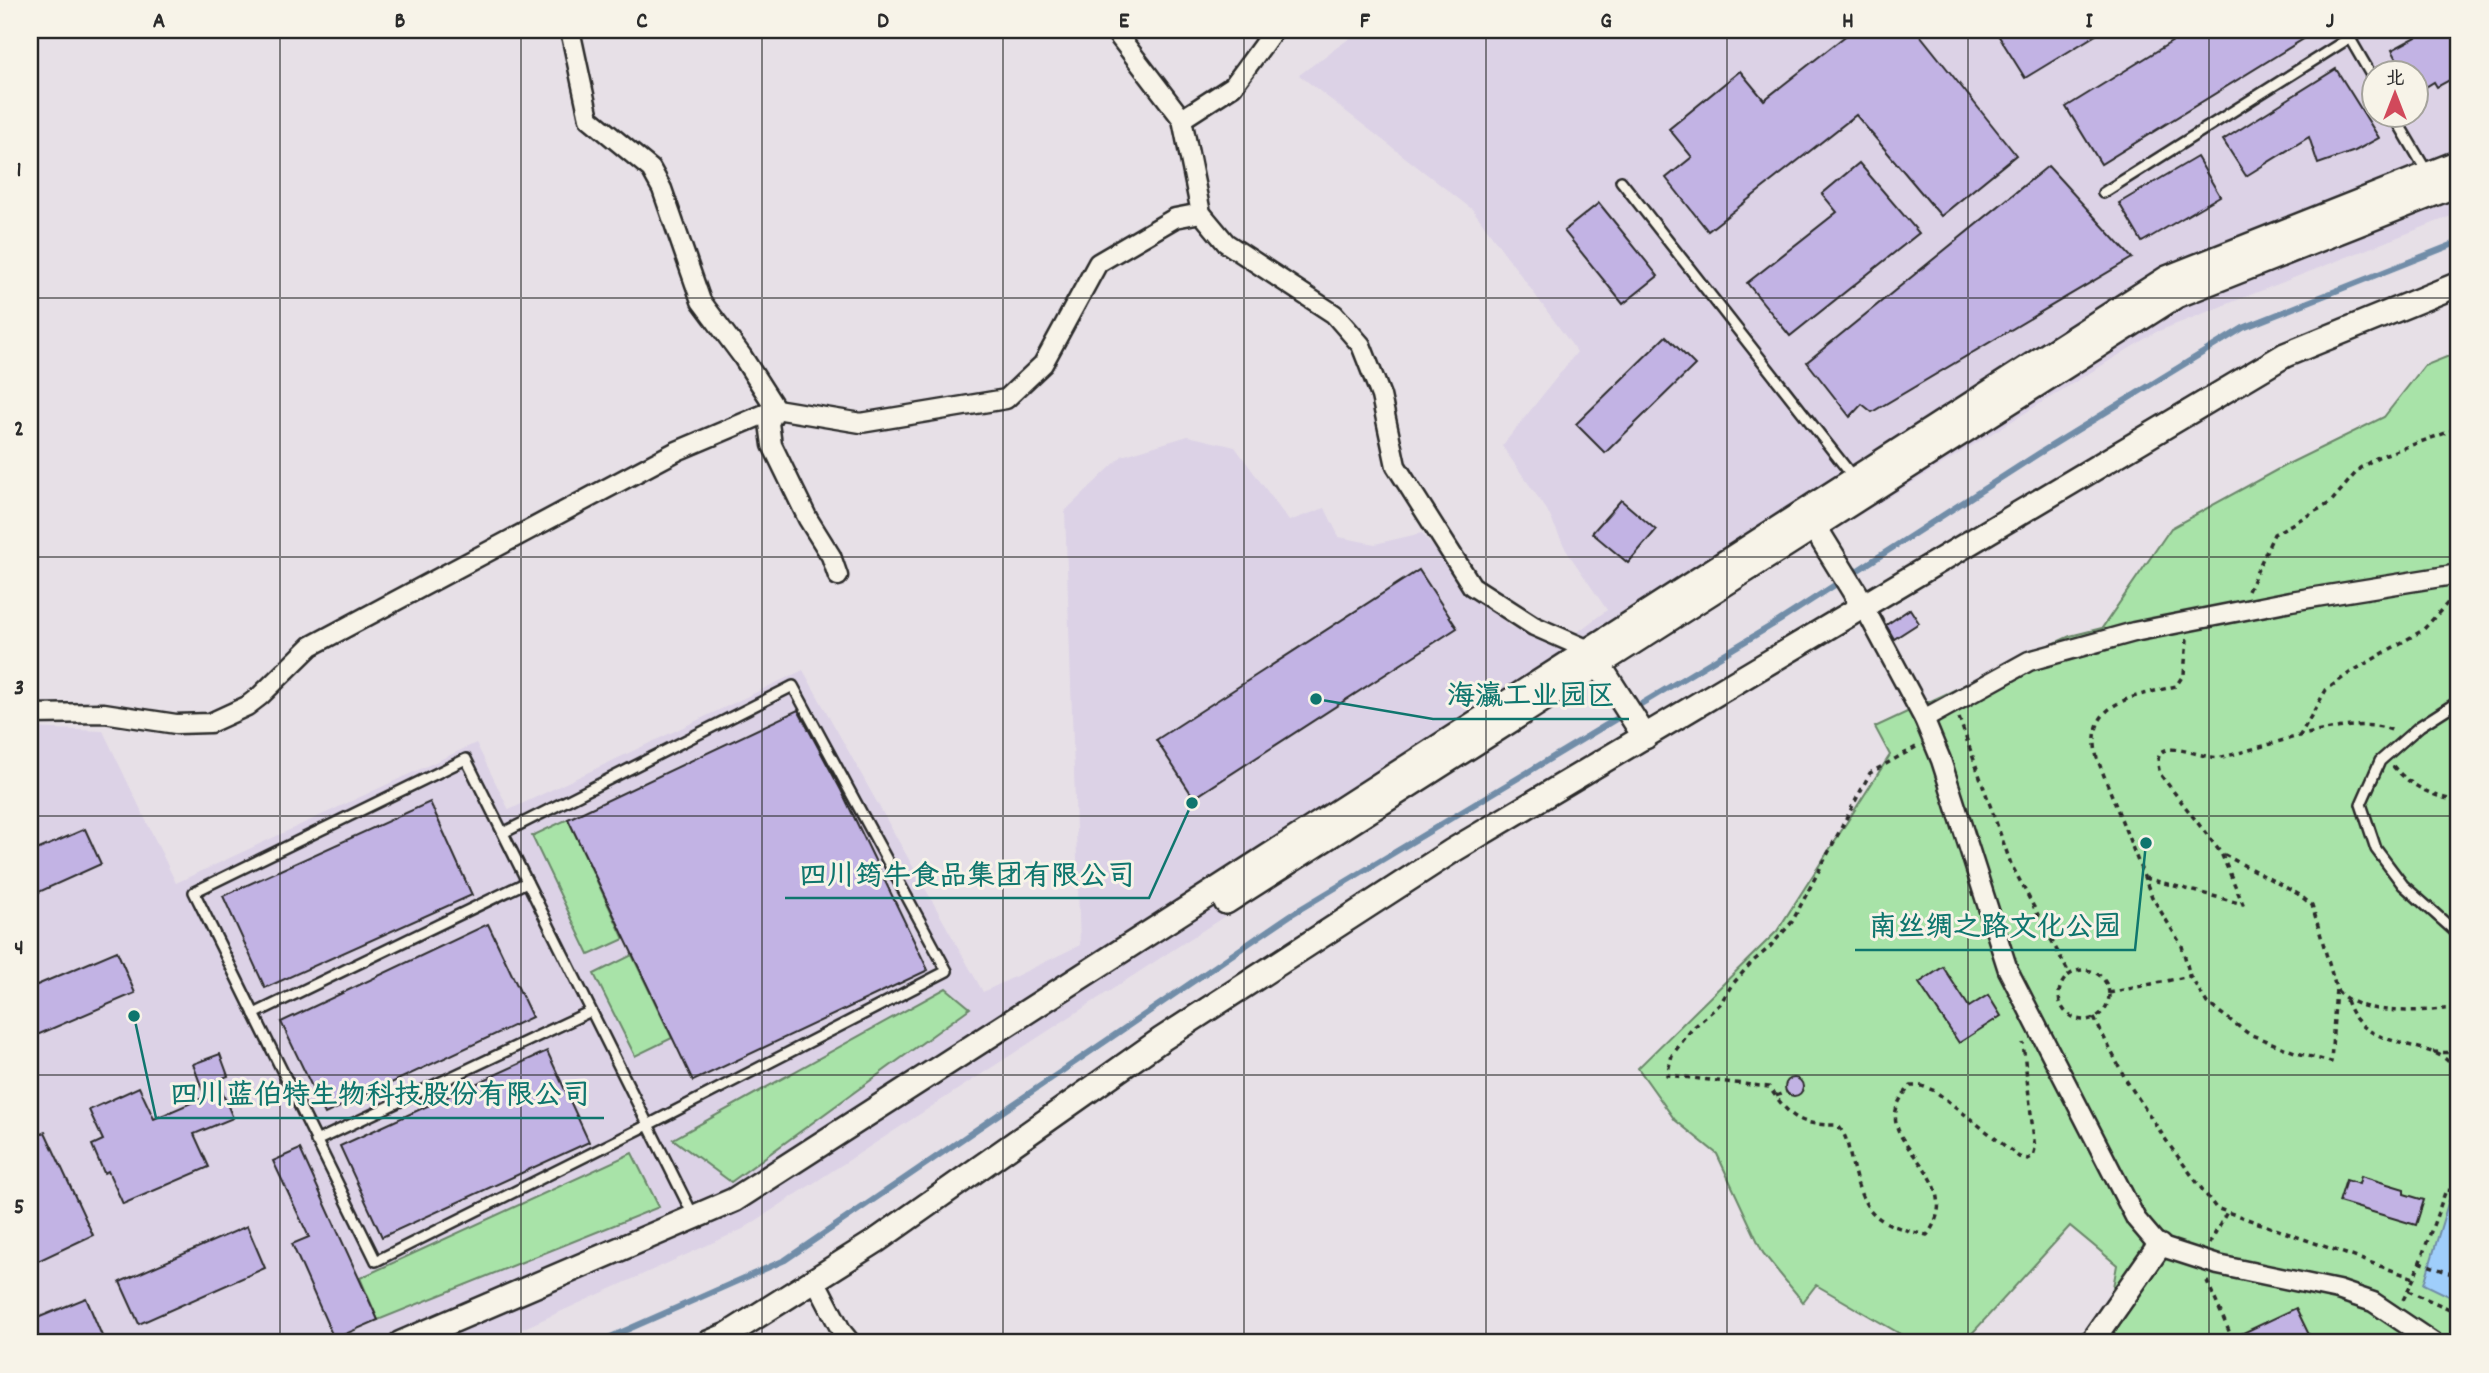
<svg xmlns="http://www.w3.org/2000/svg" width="2489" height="1373" font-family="Dekko,'LXGW WenKai TC',sans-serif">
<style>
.built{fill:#dcd2e6;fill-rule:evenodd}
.green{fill:#a8e3a8;stroke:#6a876a;stroke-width:2}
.water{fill:#9fcefb;stroke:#718da8;stroke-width:2}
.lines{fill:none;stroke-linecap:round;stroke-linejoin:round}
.stream{stroke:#718da8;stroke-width:6}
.building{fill:#c2b3e4;stroke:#2b2b2b;stroke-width:2}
.service-casing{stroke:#2b2b2b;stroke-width:14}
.minor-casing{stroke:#2b2b2b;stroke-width:23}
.tertiary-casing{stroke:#2b2b2b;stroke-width:28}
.path{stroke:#2b2b2b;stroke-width:3.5;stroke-dasharray:5 5;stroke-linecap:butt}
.service{stroke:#f7f3e8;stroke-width:9}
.minor{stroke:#f7f3e8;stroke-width:18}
.tertiary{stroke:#f7f3e8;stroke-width:23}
.grid{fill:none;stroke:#2b2b2b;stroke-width:2;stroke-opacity:0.55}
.leader{fill:none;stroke:#0f766e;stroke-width:2.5}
.callout-dot{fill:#0f766e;stroke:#f7f3e8;stroke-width:2.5}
.callout-label{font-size:28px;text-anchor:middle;font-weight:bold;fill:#0f766e;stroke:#f7f3e8;stroke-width:6;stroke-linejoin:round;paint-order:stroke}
.neatline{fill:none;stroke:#2b2b2b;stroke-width:2.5}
.grid-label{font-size:23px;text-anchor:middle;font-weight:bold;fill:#2b2b2b}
</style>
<rect width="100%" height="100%" fill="#e7e0e7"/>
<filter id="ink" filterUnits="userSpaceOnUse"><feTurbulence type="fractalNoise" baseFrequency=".0143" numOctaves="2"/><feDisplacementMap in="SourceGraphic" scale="14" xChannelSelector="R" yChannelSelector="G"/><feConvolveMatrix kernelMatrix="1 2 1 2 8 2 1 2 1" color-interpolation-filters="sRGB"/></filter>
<g filter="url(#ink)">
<path class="built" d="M 1361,30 L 2459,30 L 2459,213 L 2156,332 L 1507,733 L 743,1229 L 491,1343 L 30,1343 L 30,728 L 103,731 L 176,883 L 476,743 L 509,810 L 803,670 L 983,992 L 1080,945 L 1065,511 L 1122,456 L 1188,436 L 1235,447 L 1289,521 L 1325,508 L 1339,537 L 1375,544 L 1422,533 L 1462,582 L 1511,627 L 1567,640 L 1607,610 L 1566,550 L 1547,510 L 1502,446 L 1577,352 L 1473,210 L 1299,75 ZM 2374,74 L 2416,74 L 2416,116 L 2374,116 Z"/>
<g class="green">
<path d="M 2459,352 L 2459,1343 L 2103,1343 L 2117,1265 L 2070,1226 L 1967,1339 L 1958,1343 L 1916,1343 L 1816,1285 L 1803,1302 L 1763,1253 L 1717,1154 L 1675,1120 L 1638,1068 L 1777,931 L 1890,755 L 1875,727 L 2070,636 L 2102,628 L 2171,528 L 2284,466 L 2384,417 L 2424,366 Z"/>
<path d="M 568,819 L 624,939 L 589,955 L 532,836 Z"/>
<path d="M 632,955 L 672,1038 L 635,1056 L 594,974 Z"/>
<path d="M 946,988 L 970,1008 L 731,1182 L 673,1139 Z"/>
<path d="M 632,1153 L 659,1207 L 378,1320 L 360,1278 Z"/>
</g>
<path class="water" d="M 2449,1200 L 2459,1201 L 2459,1301 L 2424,1284 Z"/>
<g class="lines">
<path class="stream" d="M 597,1343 L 785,1260 L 1292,914 L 1779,621 L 2038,454 L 2243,328 L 2459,242"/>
</g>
<g class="building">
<path d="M 1853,30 L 1916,30 L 2016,155 L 1941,216 L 1856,115 L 1708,231 L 1666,178 L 1692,157 L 1669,129 L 1740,71 L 1764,100 Z"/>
<path d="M 1995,30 L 2104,30 L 2025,78 Z"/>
<path d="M 2191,30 L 2318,30 L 2101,164 L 2066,107 Z"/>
<path d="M 2429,30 L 2459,30 L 2459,75 L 2437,87 L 2434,82 L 2416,93 L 2416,74 L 2405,74 L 2392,50 Z"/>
<path d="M 2336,69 L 2379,138 L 2355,151 L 2318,164 L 2309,137 L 2246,176 L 2223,140 Z"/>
<path d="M 2197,157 L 2220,196 L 2142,242 L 2119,203 Z"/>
<path d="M 1859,163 L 1919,233 L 1790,336 L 1747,283 L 1837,212 L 1822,194 Z"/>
<path d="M 2048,166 L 2132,258 L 1872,412 L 1862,404 L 1850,417 L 1807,362 Z"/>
<path d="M 1599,203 L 1658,276 L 1623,304 L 1564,231 Z"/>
<path d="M 1666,336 L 1695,365 L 1605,453 L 1576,424 Z"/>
<path d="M 1621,500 L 1656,530 L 1628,563 L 1592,533 Z"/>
<path d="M 1419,570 L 1457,628 L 1194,798 L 1156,740 Z"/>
<path d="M 1910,609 L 1919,623 L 1894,639 L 1886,625 Z"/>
<path d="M 798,710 L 841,790 L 928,970 L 693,1081 L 568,819 Z"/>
<path d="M 430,802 L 472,895 L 265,988 L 223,896 Z"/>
<path d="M 85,829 L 101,864 L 30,896 L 30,853 Z"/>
<path d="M 488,924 L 532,1017 L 325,1114 L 281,1022 Z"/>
<path d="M 117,951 L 135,993 L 30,1038 L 30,988 Z"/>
<path d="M 1943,967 L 1969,1007 L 1988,995 L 2001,1016 L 1959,1043 L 1919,983 Z"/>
<path d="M 547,1051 L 589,1142 L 382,1237 L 340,1146 Z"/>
<path d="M 220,1054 L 228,1076 L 217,1080 L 233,1118 L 194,1134 L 209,1167 L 123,1204 L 108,1171 L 104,1173 L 92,1145 L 103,1140 L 89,1110 L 139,1087 L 154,1119 L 205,1097 L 193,1064 Z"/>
<circle cx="1794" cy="1087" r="9"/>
<path d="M 45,1132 L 93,1235 L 38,1261 L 30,1243 L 30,1139 Z"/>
<path d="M 300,1149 L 378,1320 L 334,1339 L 292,1244 L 309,1237 L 273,1161 Z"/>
<path d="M 2361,1176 L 2404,1189 L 2404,1194 L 2424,1200 L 2416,1225 L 2339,1202 L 2346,1180 L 2359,1184 Z"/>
<path d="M 247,1226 L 265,1268 L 139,1324 L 120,1282 Z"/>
<path d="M 86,1298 L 105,1343 L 30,1343 L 30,1321 Z"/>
<path d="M 2296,1308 L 2313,1343 L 2222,1343 Z"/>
</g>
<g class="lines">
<defs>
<g id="service">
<path d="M 2345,30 L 2374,80"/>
<path d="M 2394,116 L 2427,172"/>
<path d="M 1621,181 L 1854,478"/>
<path d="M 2103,193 L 2362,30"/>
<path d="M 2459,701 L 2420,726 L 2380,761 L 2361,804 L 2376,849 L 2403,885 L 2459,935"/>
<path d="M 503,833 L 793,686 L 947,971 L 648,1125 L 376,1261 L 194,892 L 466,759 C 541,911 617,1063 693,1215"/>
<path d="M 254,1014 L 527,882"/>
<path d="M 316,1141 L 591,1011"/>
</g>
<g id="minor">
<path d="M 570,30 L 589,118 L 651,169 L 662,189 L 701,301 L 742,356 L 776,409 L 769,423 L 772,445 L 808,519 L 831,556 L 838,576"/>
<path d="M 1114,30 L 1182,119 L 1201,213 L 1226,243 L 1334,314 L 1361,345 L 1381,396 L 1396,466 L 1472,586 L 1534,626 L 1589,650"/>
<path d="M 1182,119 L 1233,86 L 1274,30"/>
<path d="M 1864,607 L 1924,719 L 1941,760 L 2008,970 L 2136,1219 L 2159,1246 L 2218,1265 L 2338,1290 L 2373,1302 L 2434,1343"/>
<path d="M 30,714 L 104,713 L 176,724 L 210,723 L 247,706 L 260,696 L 311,646 L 343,629 L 677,451 L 776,409 L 861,423 L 1006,399 L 1043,364 L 1098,263 L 1175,218 L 1201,213"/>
<path d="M 1924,719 L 2029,661 L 2134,632 L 2291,601 L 2459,574"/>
<path d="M 815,1280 L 842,1332 L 851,1343"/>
</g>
<g id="tertiary">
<path d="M 1814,526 L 1864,607"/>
<path d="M 1592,654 L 1645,737"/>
<path d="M 1226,902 L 2176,296 L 2459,184"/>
<path d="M 401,1343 L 734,1200 L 2167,278 L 2459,162"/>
<path d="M 708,1343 L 727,1335 L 876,1241 L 1162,1039 L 1452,851 L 2285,355 L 2459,284"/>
<path d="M 2091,1343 L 2159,1246"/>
</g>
</defs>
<use href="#service" class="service-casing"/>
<use href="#minor" class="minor-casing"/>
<use href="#tertiary" class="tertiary-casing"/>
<g class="path">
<path d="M 2248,591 L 2274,534 L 2330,503 L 2360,468 L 2378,457 L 2451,431 L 2459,433"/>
<path d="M 2187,639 L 2184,674 L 2176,686 C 2133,697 2084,701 2097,758 L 2152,897 L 2182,946 L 2190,976 L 2207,1003 L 2249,1034 L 2297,1053 L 2331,1062 L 2336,988 L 2312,905 L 2298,894 L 2221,853"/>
<path d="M 1959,718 L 2011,864 L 2070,975"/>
<path d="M 2299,737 L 2326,690 L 2351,672 L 2423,630 L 2452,598 L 2454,592"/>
<path d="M 1916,747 L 1870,773 L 1792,922 L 1769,948 L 1752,962 L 1731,986 L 1720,1004 L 1692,1029 L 1672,1055 L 1667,1075 L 1769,1087 C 1791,1118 1798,1125 1837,1125 C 1846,1134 1847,1142 1850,1155 C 1863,1210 1868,1223 1927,1235 C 1975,1170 1854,1142 1911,1086 L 1922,1086 L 1935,1091 L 2019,1157 L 2028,1159 L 2033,1156 L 2035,1149 L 2023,1043"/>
<path d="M 2393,766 C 2410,786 2433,797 2459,801"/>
<path d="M 2145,878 L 2243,904 L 2221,853 L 2160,774 C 2147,727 2203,762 2222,757 C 2266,748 2353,712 2394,731"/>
<circle cx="2084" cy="995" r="25"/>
<path d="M 2337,990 C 2361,1019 2425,1010 2459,1008"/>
<path d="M 2109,993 L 2190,976"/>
<path d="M 2346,1000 C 2359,1042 2403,1040 2437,1054 C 2445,1057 2452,1065 2459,1071"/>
<path d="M 2094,1018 L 2126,1080 L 2170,1146 L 2216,1208 L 2414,1278"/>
<path d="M 2433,1052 L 2459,1053"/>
<path d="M 1776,1096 L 1786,1092"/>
<path d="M 2209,1244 L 2227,1212"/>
<path d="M 2420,1262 L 2452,1274 L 2456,1268 L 2459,1269"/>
<path d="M 2207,1281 L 2232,1338"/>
<path d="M 2408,1291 L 2459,1313"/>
<path d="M 2403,1300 L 2414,1278 L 2446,1190 L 2459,1191"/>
</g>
<use href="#service" class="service"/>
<use href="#minor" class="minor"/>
<use href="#tertiary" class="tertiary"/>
</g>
</g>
<path class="grid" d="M 280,30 L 280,1343M 521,30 L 521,1343M 762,30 L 762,1343M 1003,30 L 1003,1343M 1244,30 L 1244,1343M 1486,30 L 1486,1343M 1727,30 L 1727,1343M 1968,30 L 1968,1343M 2209,30 L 2209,1343M 30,298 L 2459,298M 30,557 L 2459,557M 30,816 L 2459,816M 30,1075 L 2459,1075"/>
<path class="leader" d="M1316 699L1433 719H1629M1192 803L1149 898H785M2146 843L2135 950H1855M134 1016L156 1118H604"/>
<g class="callout-dot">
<circle cx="1316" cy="699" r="7"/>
<circle cx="1192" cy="803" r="7"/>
<circle cx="2146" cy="843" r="7"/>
<circle cx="134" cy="1016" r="7"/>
</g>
<g class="callout-label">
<text x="1531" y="704">海瀛工业园区</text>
<text x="967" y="884">四川筠牛食品集团有限公司</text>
<text x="1995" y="935">南丝绸之路文化公园</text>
<text x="380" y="1103">四川蓝伯特生物科技股份有限公司</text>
</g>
<rect width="2489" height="1373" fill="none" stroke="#f7f3e8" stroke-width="77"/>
<g transform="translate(2395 94)"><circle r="33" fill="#f7f3e8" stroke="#a5a39c" stroke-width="2"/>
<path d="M0-5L12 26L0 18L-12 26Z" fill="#d1495b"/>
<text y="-10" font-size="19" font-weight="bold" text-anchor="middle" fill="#2b2b2b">北</text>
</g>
<rect x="38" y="38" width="2412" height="1296" class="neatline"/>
<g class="grid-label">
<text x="159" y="27">A</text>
<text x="400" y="27">B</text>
<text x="642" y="27">C</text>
<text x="883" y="27">D</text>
<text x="1124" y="27">E</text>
<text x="1365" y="27">F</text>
<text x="1606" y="27">G</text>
<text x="1848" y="27">H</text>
<text x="2089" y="27">I</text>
<text x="2330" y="27">J</text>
<text x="19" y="176">1</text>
<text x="19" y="435">2</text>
<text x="19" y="694">3</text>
<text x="19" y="954">4</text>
<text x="19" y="1213">5</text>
</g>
</svg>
